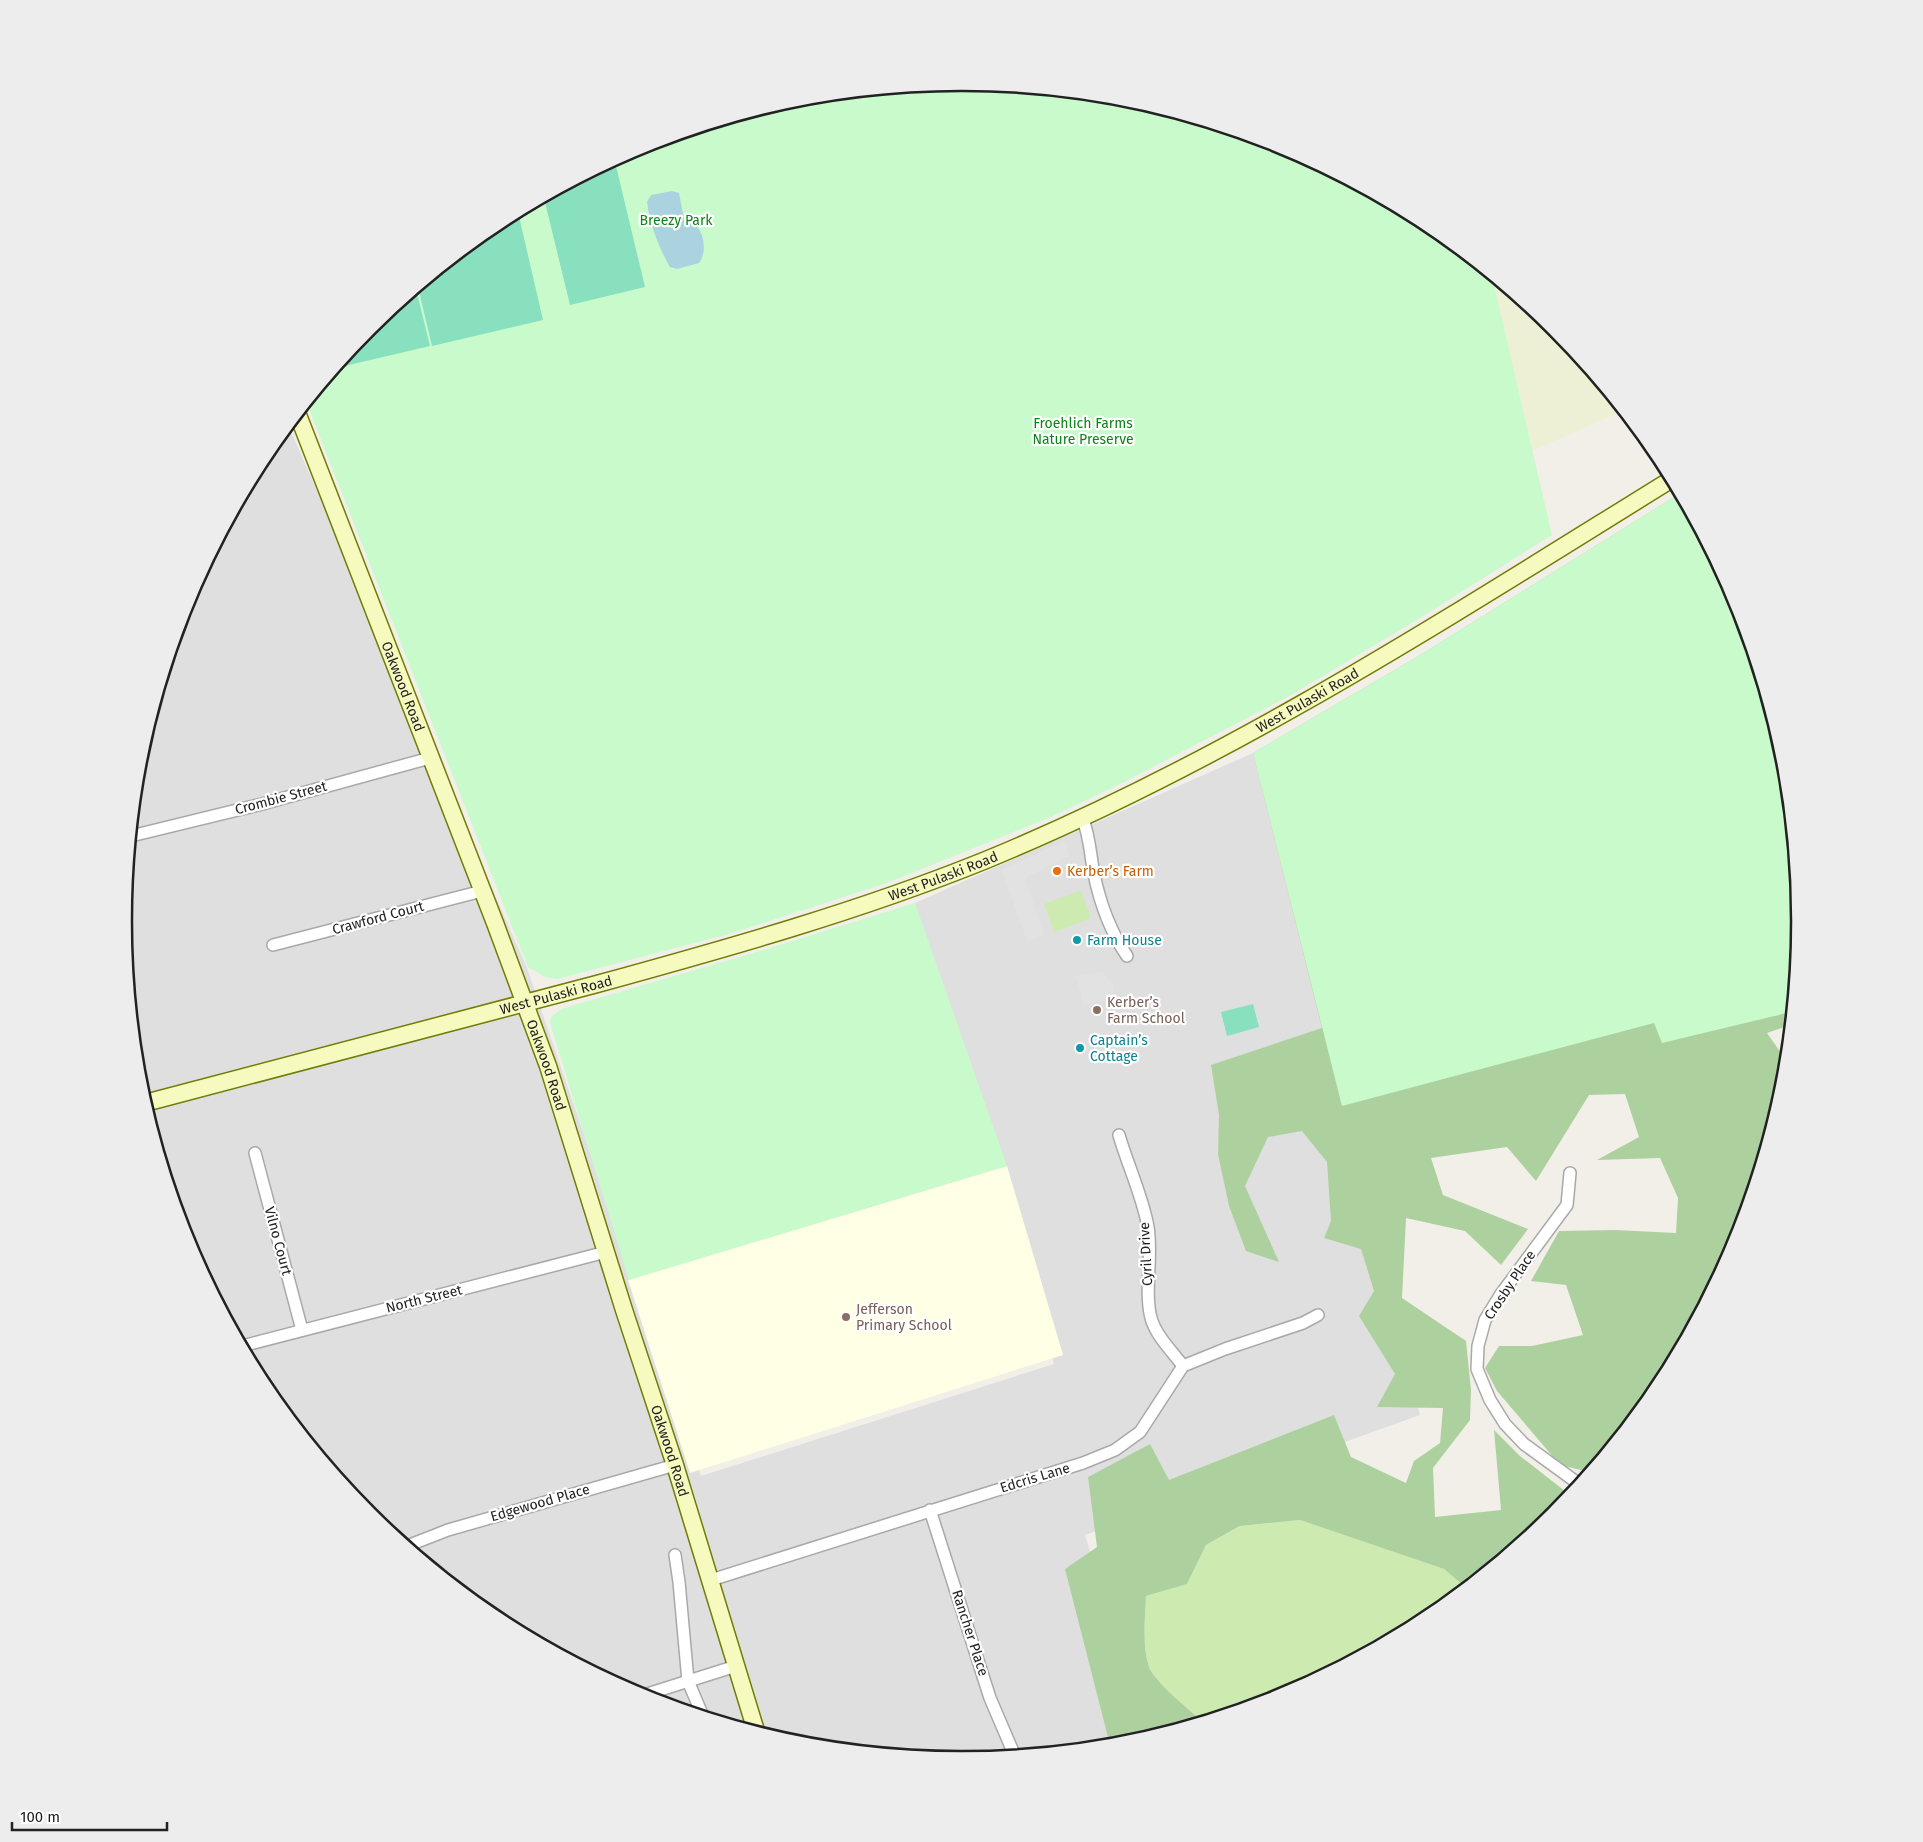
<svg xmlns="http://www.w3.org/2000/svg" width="1923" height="1842" font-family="'Fira Sans',sans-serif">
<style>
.residential{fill:#e0dfdf}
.education{fill:#ffffe5}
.farmland{fill:#eef0d5}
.grass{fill:#cdebb0}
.forest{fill:#add19e}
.park{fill:#c8facc}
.pitch{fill:#88e0be}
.parking{fill:#e2e2e2}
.water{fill:#aad3df}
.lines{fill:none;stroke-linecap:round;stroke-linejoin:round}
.street-casing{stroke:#a9a9a9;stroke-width:14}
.secondary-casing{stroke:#707d05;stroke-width:19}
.street{stroke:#fff;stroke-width:11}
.secondary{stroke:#f7fabf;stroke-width:16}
.food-dot{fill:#e8710a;stroke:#fff;stroke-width:2}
.culture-dot{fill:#0f9aa8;stroke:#fff;stroke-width:2}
.education-dot{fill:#8d6e63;stroke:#fff;stroke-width:2}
.labels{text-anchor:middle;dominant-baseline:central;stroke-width:4.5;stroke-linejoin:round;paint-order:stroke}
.park-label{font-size:14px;fill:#0c8416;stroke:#fff}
.street-label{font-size:14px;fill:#222;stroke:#fff}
.food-label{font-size:14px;fill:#c56008;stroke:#fff;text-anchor:start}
.culture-label{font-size:14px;fill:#0d838f;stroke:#fff;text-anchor:start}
.education-label{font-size:14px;fill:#785e54;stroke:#fff;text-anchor:start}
.rim{fill:none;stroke:#222;stroke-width:2.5}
</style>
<rect width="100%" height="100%" fill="#f2efe9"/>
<path class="residential" d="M 292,434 L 527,968 L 701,1476 L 1054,1364 L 993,1169 L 915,903 L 1253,753 L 1420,1415 L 1085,1535 L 1142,1725 L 1125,1743 L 961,1759 L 798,1743 L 640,1696 L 495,1618 L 368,1514 L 264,1387 L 187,1242 L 139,1084 L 123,921 L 139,757 L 187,600 L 264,455 L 275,442 Z"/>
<path class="education" d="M 1007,1166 L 1063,1355 L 690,1473 L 628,1280 Z"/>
<path class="farmland" d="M 1492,277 L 1555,328 L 1623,411 L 1532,451 Z"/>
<g class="grass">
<path d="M 1081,890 L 1091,918 L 1054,932 L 1044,904 Z"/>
<path d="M 1300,1520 L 1444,1569 L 1465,1587 L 1427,1618 L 1282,1696 L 1201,1720 C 1188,1709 1154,1682 1149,1667 C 1142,1644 1145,1620 1146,1596 L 1187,1584 L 1206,1545 L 1241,1526 Z"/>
</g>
<path class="forest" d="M 1679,494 L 1736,600 L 1784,758 L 1800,921 L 1790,1025 L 1767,1033 L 1786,1060 L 1784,1085 L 1736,1242 L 1659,1387 L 1589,1472 L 1560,1465 L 1497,1391 L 1485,1368 L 1499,1346 L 1532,1346 L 1583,1335 L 1566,1285 L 1531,1281 L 1559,1231 L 1615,1230 L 1676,1233 L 1678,1198 L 1660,1158 L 1597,1160 L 1639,1137 L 1625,1094 L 1589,1095 L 1536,1181 L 1507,1147 L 1431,1158 L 1443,1195 L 1528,1229 L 1501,1265 L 1465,1231 L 1406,1218 L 1402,1298 L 1466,1341 L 1471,1390 L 1470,1420 L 1433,1468 L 1435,1517 L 1501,1510 L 1494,1430 L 1520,1456 L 1570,1495 L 1554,1514 L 1465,1587 L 1444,1569 L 1300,1520 L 1240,1526 L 1206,1545 L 1187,1584 L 1146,1596 C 1145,1620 1142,1644 1149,1667 C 1155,1682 1188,1709 1201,1720 L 1125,1743 L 1110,1745 L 1065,1569 L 1097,1547 L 1088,1477 L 1150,1444 L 1169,1480 L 1334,1415 L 1351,1457 L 1406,1483 L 1414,1461 L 1440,1443 L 1443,1408 L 1377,1407 L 1395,1374 L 1359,1316 L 1374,1291 L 1361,1249 L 1324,1238 L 1331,1221 L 1327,1162 L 1302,1131 L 1268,1137 L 1245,1186 L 1279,1262 L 1246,1251 L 1229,1206 L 1218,1154 L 1219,1115 L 1211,1065 L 1322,1028 L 1253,753 L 1417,657 Z"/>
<g class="park">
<path d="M 962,83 L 1125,99 L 1283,146 L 1428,224 L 1492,276 L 1552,535 L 1420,618 L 1291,695 L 1124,782 L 1051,817 L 884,884 L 729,934 L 557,979 L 545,977 L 528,967 L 307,404 L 369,328 L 496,224 L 641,146 L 798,99 Z"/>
<path d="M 1679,494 L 1736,600 L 1784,758 L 1800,921 L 1791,1012 L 1662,1043 L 1654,1023 L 1342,1106 L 1253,753 L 1417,657 Z"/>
<path d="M 915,903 L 1007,1166 L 629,1280 L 550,1023 L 551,1017 L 561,1009 L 760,951 Z"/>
</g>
<g class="pitch">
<path d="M 616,166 L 645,287 L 570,305 L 544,198 L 594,171 Z"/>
<path d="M 518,212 L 543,320 L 432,346 L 418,287 L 496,224 Z"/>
<path d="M 416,289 L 430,346 L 336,368 L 369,328 Z"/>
<path d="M 1253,1004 L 1259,1027 L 1227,1036 L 1221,1012 Z"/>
</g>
<g class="parking">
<path d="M 1065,841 L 1069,856 L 1025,878 L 1044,935 L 1027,941 L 1002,870 Z"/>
<path d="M 1103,972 L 1113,985 L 1115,1000 L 1082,1004 L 1081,992 L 1075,976 Z"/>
</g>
<path class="water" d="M 672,191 L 679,193 L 684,219 C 688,222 695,224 698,228 C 705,237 706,254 699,263 L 677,269 L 670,267 C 659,248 650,225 647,202 L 651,195 Z"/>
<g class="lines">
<defs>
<g id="street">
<path d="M 1082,817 C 1090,836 1090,854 1094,874 C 1100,903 1110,931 1127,956"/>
<path d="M 131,836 L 262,804 L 430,758"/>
<path d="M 273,945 L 482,891"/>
<path d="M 1119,1135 C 1127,1163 1143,1198 1148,1227 C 1153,1256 1144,1291 1151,1318 C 1156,1336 1172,1351 1183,1366"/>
<path d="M 255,1153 L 302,1330"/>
<path d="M 1570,1173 L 1567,1205 L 1501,1294 L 1485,1320 L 1478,1346 L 1477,1369 L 1490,1400 L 1505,1424 L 1524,1444 L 1579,1484"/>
<path d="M 242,1346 L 606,1252"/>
<path d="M 930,1510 L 990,1698 L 1014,1754"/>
<path d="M 407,1546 L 448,1530 L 675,1465"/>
<path d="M 675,1555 L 679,1582 L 688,1681 L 702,1714"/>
<path d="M 711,1580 L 1083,1463 L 1115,1450 L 1140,1432 L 1183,1366 L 1225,1349 L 1303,1323 L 1318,1315"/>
<path d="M 641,1696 L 736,1666"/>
</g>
<g id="secondary">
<path id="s1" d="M 298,415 L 495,923 L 548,1066 L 624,1310 L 675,1465 L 756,1731"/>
<path id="s2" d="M 145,1103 C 295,1063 446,1024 597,984 C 728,948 860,911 986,860 C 1229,760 1449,617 1672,479"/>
</g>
</defs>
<use href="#street" class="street-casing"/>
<use href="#secondary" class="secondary-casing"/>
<use href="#street" class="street"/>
<use href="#secondary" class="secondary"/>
</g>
<circle class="food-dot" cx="1057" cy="871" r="5"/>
<g class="culture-dot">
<circle cx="1077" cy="940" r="5"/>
<circle cx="1080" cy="1048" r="5"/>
</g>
<g class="education-dot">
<circle cx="1097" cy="1010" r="5"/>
<circle cx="846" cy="1317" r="5"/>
</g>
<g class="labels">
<g class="park-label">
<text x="676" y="220">Breezy Park</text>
<text x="1083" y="423">Froehlich Farms<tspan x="1083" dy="16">Nature Preserve</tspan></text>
</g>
<g class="street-label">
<text stroke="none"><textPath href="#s1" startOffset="291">Oakwood Road</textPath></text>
<text stroke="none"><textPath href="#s2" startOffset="1235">West Pulaski Road</textPath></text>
<text transform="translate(281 798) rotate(-15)">Crombie Street</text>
<text stroke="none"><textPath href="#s2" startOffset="830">West Pulaski Road</textPath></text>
<text transform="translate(378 918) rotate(-15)">Crawford Court</text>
<text stroke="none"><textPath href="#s2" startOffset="425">West Pulaski Road</textPath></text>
<text stroke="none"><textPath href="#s1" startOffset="696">Oakwood Road</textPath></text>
<text transform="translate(278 1241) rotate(75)">Vilno Court</text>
<text transform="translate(1146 1254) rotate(-93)">Cyril Drive</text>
<text transform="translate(1510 1285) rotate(-56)">Crosby Place</text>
<text transform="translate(424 1299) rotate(-14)">North Street</text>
<text stroke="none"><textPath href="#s1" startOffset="1101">Oakwood Road</textPath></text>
<text transform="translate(1035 1478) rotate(-17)">Edcris Lane</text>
<text transform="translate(540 1503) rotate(-16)">Edgewood Place</text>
<text transform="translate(970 1633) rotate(72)">Rancher Place</text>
</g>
<g class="food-label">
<text x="1067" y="871">Kerber’s Farm</text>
</g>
<g class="culture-label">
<text x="1087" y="940">Farm House</text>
<text x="1090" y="1040">Captain’s<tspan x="1090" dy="16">Cottage</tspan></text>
</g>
<g class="education-label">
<text x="1107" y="1002">Kerber’s<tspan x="1107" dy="16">Farm School</tspan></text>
<text x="856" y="1309">Jefferson<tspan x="856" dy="16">Primary School</tspan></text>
</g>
</g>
<path d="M0 0H1923V1842H0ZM961 91H962A829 829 0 0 1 1791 920V922A829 829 0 0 1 962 1751H961A829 829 0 0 1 132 922V920A829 829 0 0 1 961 91Z" fill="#ededed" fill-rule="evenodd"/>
<path class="rim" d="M961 91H962A829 829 0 0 1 1791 920V922A829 829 0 0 1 962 1751H961A829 829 0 0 1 132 922V920A829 829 0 0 1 961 91Z"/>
<path d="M12 1822v8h155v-8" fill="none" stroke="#222222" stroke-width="2.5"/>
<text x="20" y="1822" font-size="15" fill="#222222" stroke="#ffffff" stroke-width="4" paint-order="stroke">100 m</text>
</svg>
